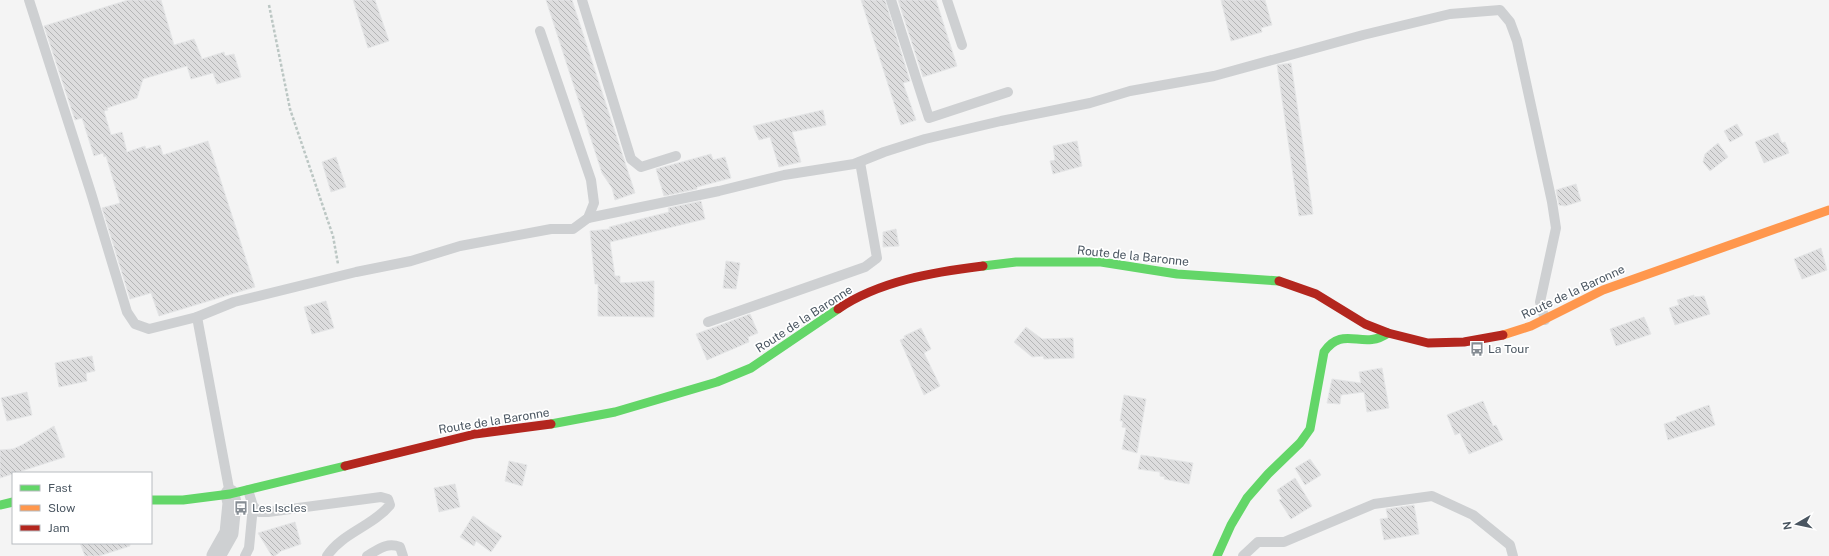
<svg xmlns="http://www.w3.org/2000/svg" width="1829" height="556" font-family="'Public Sans',sans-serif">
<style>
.building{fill:url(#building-back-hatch);stroke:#e5e6e7}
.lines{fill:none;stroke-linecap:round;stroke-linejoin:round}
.path{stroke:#bcc7c4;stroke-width:2.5;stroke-dasharray:3 2;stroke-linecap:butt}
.lane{stroke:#ced0d2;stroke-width:10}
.street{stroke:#ced0d2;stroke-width:19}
.fast{stroke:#63d668;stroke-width:9}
.slow{stroke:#ff974d;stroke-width:9}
.jam{stroke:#b3261e;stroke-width:9}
.labels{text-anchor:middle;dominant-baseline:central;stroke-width:3.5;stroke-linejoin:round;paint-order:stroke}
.street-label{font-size:12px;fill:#4a5661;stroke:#fff}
.poi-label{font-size:12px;fill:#4a5661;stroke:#fff;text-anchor:start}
</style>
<defs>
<pattern id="building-back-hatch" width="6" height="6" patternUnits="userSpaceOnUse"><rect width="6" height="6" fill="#ddddde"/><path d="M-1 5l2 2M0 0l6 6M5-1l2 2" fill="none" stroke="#b5b6b7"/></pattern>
</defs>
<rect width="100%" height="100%" fill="#f4f4f4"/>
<g class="building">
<path d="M 128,0 L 161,0 L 174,45 L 194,39 L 202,59 L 224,52 L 225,56 L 234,54 L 241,77 L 217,84 L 213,73 L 191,79 L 187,66 L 143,79 L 137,98 L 107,108 L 108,110 L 104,111 L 111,135 L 122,132 L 127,152 L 145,146 L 146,149 L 160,145 L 163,155 L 208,141 L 255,287 L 159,316 L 151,293 L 130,299 L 102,208 L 120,203 L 106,156 L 104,157 L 103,153 L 94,156 L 82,118 L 75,120 L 44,26 Z"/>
<path d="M 353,0 L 375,0 L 389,41 L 368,48 Z"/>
<path d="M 546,0 L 572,0 L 635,193 L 615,200 L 612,188 L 602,173 Z"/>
<path d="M 861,0 L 885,0 L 910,81 L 903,83 L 916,120 L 901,125 Z"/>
<path d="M 898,0 L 936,0 L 957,66 L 923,77 Z"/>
<path d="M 1221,0 L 1265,0 L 1272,25 L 1261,28 L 1262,32 L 1231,41 Z"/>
<path d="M 1291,63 L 1313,214 L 1299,216 L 1277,65 Z"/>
<path d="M 823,110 L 826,125 L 792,132 L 801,162 L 779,167 L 770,137 L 759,140 L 753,126 Z"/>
<path d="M 1737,124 L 1743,135 L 1730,142 L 1724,131 Z"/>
<path d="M 1778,133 L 1782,143 L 1785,142 L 1789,153 L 1764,163 L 1755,142 Z"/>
<path d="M 1077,141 L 1082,166 L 1053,174 L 1050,161 L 1055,160 L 1053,146 Z"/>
<path d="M 1718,143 L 1728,157 L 1710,171 L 1703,162 L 1705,154 Z"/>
<path d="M 711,154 L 713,160 L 725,157 L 731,178 L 697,187 L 697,189 L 664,196 L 656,169 Z"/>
<path d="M 336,157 L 346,187 L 331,192 L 322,162 Z"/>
<path d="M 1576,184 L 1581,201 L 1565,206 L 1559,205 L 1556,190 Z"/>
<path d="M 701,201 L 705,219 L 610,242 L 615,276 L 620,276 L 620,283 L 654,281 L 654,317 L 598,316 L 598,284 L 595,284 L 590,231 L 610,229 L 609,227 L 669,212 L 668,208 Z"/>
<path d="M 896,229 L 899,246 L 883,247 L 883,232 Z"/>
<path d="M 1821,248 L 1827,270 L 1802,279 L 1794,259 Z"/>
<path d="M 726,261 L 740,263 L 736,289 L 723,288 Z"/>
<path d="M 1694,295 L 1694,297 L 1704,296 L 1710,314 L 1675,325 L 1669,308 L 1679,305 L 1677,300 Z"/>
<path d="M 326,301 L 334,328 L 312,334 L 304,307 Z"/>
<path d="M 750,314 L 758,333 L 748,337 L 749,342 L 707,360 L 696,334 Z"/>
<path d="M 1644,317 L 1651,334 L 1616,346 L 1610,329 Z"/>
<path d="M 1026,327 L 1042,339 L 1073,338 L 1074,358 L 1044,359 L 1043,356 L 1032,357 L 1014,342 Z"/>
<path d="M 921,328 L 931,349 L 924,353 L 940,386 L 924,395 L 900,340 L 905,338 L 904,336 Z"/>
<path d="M 92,356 L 95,371 L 86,373 L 87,381 L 59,387 L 55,363 Z"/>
<path d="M 1382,368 L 1389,408 L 1367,412 L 1364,392 L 1341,395 L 1340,404 L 1327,403 L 1332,379 L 1361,383 L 1359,372 Z"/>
<path d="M 27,392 L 32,415 L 7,421 L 1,398 Z"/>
<path d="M 1124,395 L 1146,399 L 1137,453 L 1122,449 L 1126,428 L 1122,427 L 1123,421 L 1120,421 Z"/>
<path d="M 1483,401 L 1493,426 L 1496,425 L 1503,440 L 1469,454 L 1460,433 L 1455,435 L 1447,415 Z"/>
<path d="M 1709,405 L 1715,425 L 1668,440 L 1664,424 L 1677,420 L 1676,417 Z"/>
<path d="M 54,426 L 65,457 L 0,478 L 0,450 L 13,449 L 22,445 Z"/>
<path d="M 1141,455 L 1193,463 L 1189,484 L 1164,479 L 1165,477 L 1160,476 L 1160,472 L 1138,469 Z"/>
<path d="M 1310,459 L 1321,475 L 1305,485 L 1295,468 Z"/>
<path d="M 509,461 L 527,465 L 522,486 L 505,481 Z"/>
<path d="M 1295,478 L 1312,506 L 1291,519 L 1279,500 L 1282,499 L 1277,490 Z"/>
<path d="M 455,484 L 460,507 L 439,512 L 434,488 Z"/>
<path d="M 1414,505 L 1419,534 L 1384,540 L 1380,519 L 1388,518 L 1386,509 Z"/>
<path d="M 473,516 L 502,536 L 491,552 L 476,541 L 474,546 L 460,537 Z"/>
<path d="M 295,522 L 301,544 L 281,551 L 275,556 L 272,556 L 258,533 Z"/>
<path d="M 80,543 L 130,543 L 130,546 L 99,556 L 85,556 Z"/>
</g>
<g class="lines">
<path class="path" d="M 269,5 L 290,109 L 333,236 L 338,264"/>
<g class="lane">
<path d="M 29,0 L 91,193 L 127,312 L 135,324 L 149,329 L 197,317 L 234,302 L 356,272 L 411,261 L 460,246 L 551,229 L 573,229 L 588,218 L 594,203 L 591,180 L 540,31"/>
<path d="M 582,0 L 631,159 L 641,167 L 676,156"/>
<path d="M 891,0 L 929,118 L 1008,92"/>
<path d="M 947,0 L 962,45"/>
<path d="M 588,218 L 719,191 L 784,175 L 854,164 L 884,152 L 925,139 L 1001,121 L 1090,103 L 1130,91 L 1214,76 L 1363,35 L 1450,14 L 1500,10 L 1510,22 L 1517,41 L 1552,202 L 1556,228 L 1540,302 L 1545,320"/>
<path d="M 197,317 L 230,494"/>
<path d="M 708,322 L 865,267 L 877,258 L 860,162"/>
<path d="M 248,490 L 253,506 L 259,512 L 268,512 L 381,497 L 388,499 L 390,505 C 373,526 342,533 327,556"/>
<path d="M 245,556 L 249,548 L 253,506"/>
<path d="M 367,556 C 379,549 387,542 400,547 L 403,556"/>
<path d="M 1243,556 L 1258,542 L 1284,542 L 1374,504 L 1432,496 L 1473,515 L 1510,545 L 1513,556"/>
</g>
<path class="street" d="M 216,556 L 229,533 L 232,503 L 230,494"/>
<g class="fast">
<path d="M 983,266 L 1016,262 L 1101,262 L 1177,274 L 1279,281"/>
<path d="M 551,424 L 615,412 L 717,382 L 751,368 L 838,309"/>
<path d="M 151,500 L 183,500 L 230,494 L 345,466"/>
<path d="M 0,505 L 13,502"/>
<path d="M 1217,556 L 1231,525 L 1247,498 L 1268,474 L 1300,443 L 1310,429 L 1324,352 C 1343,324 1363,351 1388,333"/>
</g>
<path class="slow" d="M 1503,335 L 1531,326 L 1603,290 L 1829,210"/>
<g class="jam">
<path d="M 1279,281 L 1316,294 L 1365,324 L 1388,333 L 1428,343 L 1464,342 L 1503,335"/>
<path d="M 838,309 C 879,281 934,272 983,266"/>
<path d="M 345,466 L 475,434 L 551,424"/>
</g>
</g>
<defs>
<symbol id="bus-bare" viewBox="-9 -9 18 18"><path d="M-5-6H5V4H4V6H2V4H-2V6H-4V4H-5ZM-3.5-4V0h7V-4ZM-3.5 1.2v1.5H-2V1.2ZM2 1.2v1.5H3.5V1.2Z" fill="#868d94" stroke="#fff" stroke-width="2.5" paint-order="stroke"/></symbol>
</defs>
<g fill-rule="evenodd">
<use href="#bus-bare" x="1467" y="339" width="20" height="20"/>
<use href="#bus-bare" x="231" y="498" width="20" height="20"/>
</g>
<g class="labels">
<g class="street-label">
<text transform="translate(1133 256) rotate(6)">Route de la Baronne</text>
<text transform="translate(1573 292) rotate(-25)">Route de la Baronne</text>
<text transform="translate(804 319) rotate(-33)">Route de la Baronne</text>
<text transform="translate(494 421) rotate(-9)">Route de la Baronne</text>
</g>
<g class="poi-label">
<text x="1488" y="349">La Tour</text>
<text x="252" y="508">Les Iscles</text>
</g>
</g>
<rect x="12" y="472" width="140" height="72" fill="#ffffff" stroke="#b7bbc0"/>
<rect x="20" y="485" width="20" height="6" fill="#63d668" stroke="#b7bbc0"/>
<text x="48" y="492" font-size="12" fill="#4a5661">Fast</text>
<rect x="20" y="505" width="20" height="6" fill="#ff974d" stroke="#b7bbc0"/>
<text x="48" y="512" font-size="12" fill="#4a5661">Slow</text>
<rect x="20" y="525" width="20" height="6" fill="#b3261e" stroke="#b7bbc0"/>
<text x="48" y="532" font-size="12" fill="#4a5661">Jam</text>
<g transform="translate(1797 524) rotate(261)" stroke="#ffffff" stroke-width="3" paint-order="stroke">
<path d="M0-3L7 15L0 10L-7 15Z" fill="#4a5661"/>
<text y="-6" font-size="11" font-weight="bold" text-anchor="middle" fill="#4a5661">N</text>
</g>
</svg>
